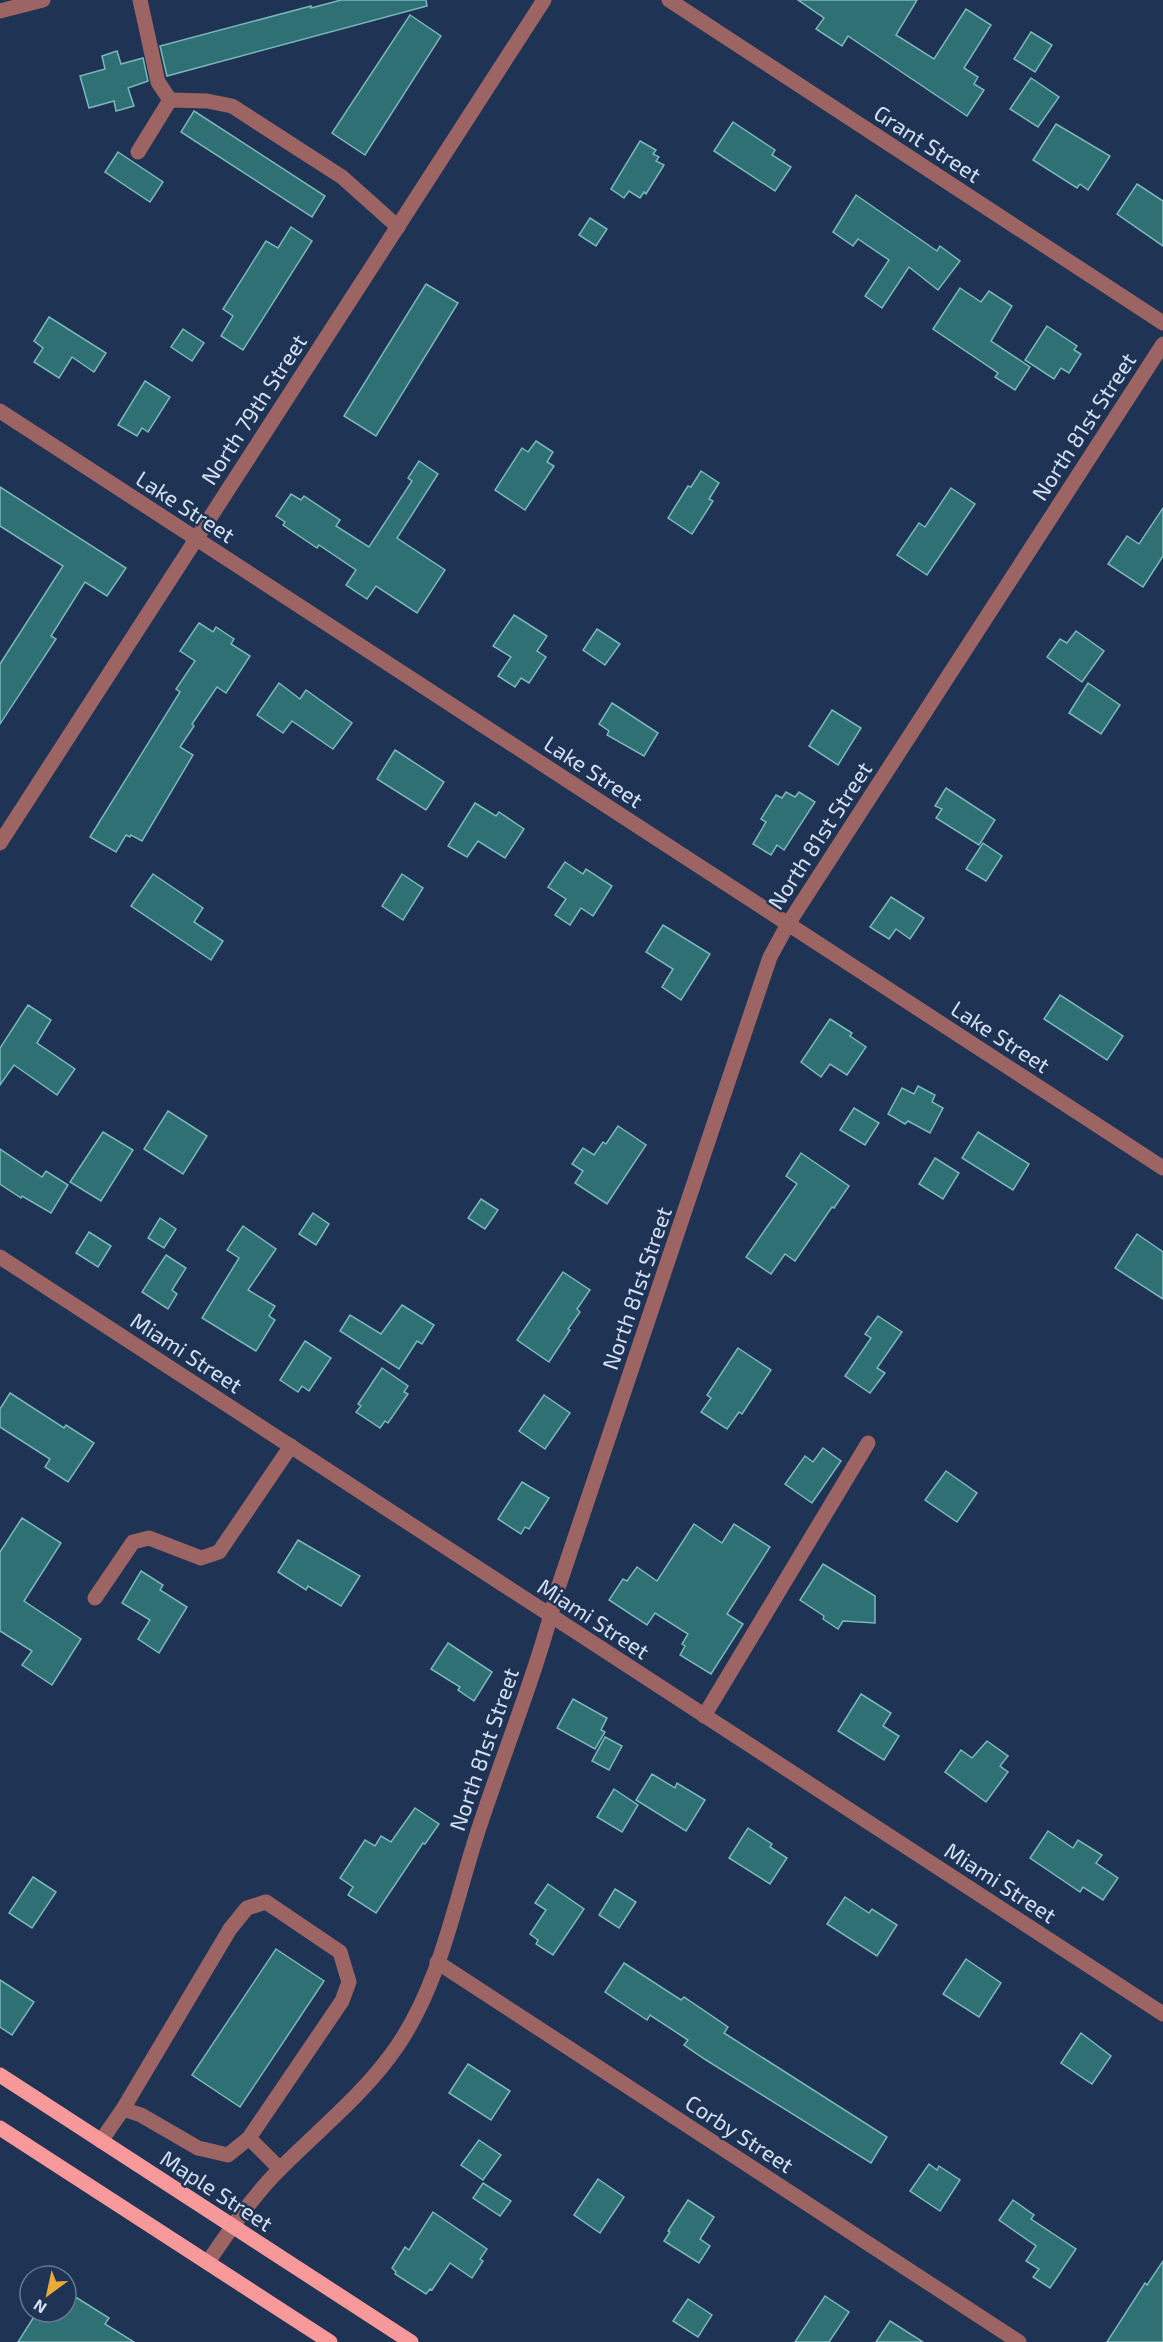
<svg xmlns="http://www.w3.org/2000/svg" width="1163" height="2342" font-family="'Exo 2',sans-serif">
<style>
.building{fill:#2e7073;stroke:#7ab7ba;stroke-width:1.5}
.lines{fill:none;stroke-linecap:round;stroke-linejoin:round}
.minor{stroke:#9d6464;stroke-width:15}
.major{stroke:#f7999a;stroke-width:15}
.labels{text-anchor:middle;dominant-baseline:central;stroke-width:5;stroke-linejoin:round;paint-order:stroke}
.street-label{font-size:22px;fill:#d3e0f4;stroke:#1f3354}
</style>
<rect width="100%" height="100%" fill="#1f3354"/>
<g class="building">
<path d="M 341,0 L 426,0 L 427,6 L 167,76 L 160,46 L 311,6 L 311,8 Z"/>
<path d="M 798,0 L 917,0 L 896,35 L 934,59 L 966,9 L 991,25 L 964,68 L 978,77 L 974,84 L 984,90 L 967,116 L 848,36 L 842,46 L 816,29 L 824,18 Z"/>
<path d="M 410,15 L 441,36 L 365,155 L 332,133 Z"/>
<path d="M 1031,32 L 1052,45 L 1035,72 L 1014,59 Z"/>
<path d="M 117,51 L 121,64 L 143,58 L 148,81 L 128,88 L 134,106 L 116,111 L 114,101 L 89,108 L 80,76 L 105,69 L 102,56 Z"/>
<path d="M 1031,78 L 1059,97 L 1038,127 L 1010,109 Z"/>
<path d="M 194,111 L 325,196 L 312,217 L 181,132 Z"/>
<path d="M 733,122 L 775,150 L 772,155 L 791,167 L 775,191 L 714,151 Z"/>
<path d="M 1056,124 L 1110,156 L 1088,190 L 1080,184 L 1077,188 L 1033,160 Z"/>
<path d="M 640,141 L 656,150 L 653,154 L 659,157 L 656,161 L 664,165 L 646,194 L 644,192 L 640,198 L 629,191 L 624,198 L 611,189 Z"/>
<path d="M 118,152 L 163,182 L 150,202 L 105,172 Z"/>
<path d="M 1137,184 L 1163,201 L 1163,246 L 1117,214 Z"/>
<path d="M 856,195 L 937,251 L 940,246 L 960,261 L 938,290 L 909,267 L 882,308 L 865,296 L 889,260 L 858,239 L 853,246 L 833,232 Z"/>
<path d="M 590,218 L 607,229 L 596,246 L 579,235 Z"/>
<path d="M 291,227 L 312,241 L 243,350 L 221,336 L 233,316 L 223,309 L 266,241 L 278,248 Z"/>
<path d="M 426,284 L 458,303 L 376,436 L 344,416 Z"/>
<path d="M 960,288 L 981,302 L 989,291 L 1012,306 L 991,341 L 1030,367 L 1015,390 L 995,377 L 998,373 L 933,329 Z"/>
<path d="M 49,317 L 106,353 L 94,372 L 72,357 L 59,378 L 34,362 L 43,348 L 34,341 Z"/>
<path d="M 1047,326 L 1077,346 L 1074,350 L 1081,354 L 1069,373 L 1061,368 L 1054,379 L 1025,360 Z"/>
<path d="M 183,329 L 204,343 L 192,361 L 171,347 Z"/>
<path d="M 145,381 L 170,397 L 148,432 L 142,428 L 137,436 L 118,425 Z"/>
<path d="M 536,441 L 553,452 L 547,462 L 554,466 L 525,510 L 495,490 L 522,448 L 528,452 Z"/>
<path d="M 419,461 L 438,474 L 397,538 L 445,570 L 417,613 L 376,586 L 367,599 L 346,585 L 356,570 L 319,545 L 317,548 L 283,525 L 285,522 L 276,516 L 291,494 L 301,500 L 304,496 L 340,520 L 336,526 L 369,547 L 412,481 L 408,478 Z"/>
<path d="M 701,471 L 719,483 L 709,499 L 713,501 L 692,534 L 668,518 L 688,486 L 691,487 Z"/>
<path d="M 0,487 L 126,568 L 107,596 L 85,582 L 51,636 L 56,639 L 0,724 L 0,664 L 63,566 L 0,526 Z"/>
<path d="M 951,488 L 975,504 L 927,575 L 897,555 L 919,523 L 925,527 Z"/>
<path d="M 1163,508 L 1163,556 L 1143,587 L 1108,564 L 1127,536 L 1139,544 Z"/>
<path d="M 514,615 L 547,636 L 537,651 L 546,657 L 529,683 L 521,678 L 515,687 L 498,676 L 511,657 L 493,646 Z"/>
<path d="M 199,623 L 213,632 L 216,627 L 234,639 L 231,644 L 250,656 L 226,693 L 217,687 L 192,724 L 194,726 L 180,747 L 193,755 L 142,841 L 131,835 L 130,837 L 126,835 L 116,852 L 90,837 L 180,692 L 176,689 L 195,661 L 180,651 Z"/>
<path d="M 597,629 L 620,644 L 605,665 L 583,650 Z"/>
<path d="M 1076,631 L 1104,651 L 1082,682 L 1047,657 L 1060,639 L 1067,643 Z"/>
<path d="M 279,683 L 300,699 L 306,690 L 352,723 L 333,749 L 292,721 L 283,733 L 257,715 Z"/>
<path d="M 1088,683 L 1120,705 L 1101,734 L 1069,713 Z"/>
<path d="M 612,703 L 658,733 L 644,756 L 607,735 L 609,731 L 599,724 Z"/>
<path d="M 832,710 L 861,728 L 838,765 L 809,746 Z"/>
<path d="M 395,750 L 444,782 L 426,810 L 377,779 Z"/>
<path d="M 946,788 L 995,820 L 979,845 L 936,818 L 942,809 L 935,806 Z"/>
<path d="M 786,792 L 795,797 L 799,792 L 815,802 L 784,850 L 777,845 L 771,855 L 753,844 L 766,822 L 761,819 L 776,795 L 782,798 Z"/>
<path d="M 475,803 L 496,816 L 499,812 L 524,829 L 505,858 L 478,841 L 467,857 L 448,846 Z"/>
<path d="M 983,843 L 1002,856 L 986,881 L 966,869 Z"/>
<path d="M 565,862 L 583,874 L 586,869 L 612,886 L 593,916 L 581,908 L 570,925 L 555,915 L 566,899 L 548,887 Z"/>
<path d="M 153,874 L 203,908 L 194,922 L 223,941 L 211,960 L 131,906 Z"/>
<path d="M 402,874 L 423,888 L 403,920 L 382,906 Z"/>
<path d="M 891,897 L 924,918 L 910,939 L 896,929 L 889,939 L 870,927 Z"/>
<path d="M 663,925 L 710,954 L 681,1000 L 662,987 L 673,969 L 646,952 Z"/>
<path d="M 1060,995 L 1123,1036 L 1107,1060 L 1044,1019 Z"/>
<path d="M 28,1005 L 51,1020 L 37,1043 L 75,1069 L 57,1095 L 14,1065 L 0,1085 L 0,1048 Z"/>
<path d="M 830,1019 L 852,1033 L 850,1036 L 866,1047 L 847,1075 L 830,1064 L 821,1077 L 801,1062 Z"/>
<path d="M 918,1086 L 935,1095 L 932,1102 L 943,1108 L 930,1133 L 908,1121 L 905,1124 L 888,1114 L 902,1088 L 914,1094 Z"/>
<path d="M 854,1108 L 879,1123 L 865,1145 L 840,1130 Z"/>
<path d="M 168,1111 L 207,1136 L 183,1174 L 144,1149 Z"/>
<path d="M 618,1126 L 646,1145 L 607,1204 L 575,1183 L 583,1171 L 572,1164 L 583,1148 L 594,1155 L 603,1142 L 606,1144 Z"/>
<path d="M 103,1132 L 133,1150 L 101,1201 L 70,1182 Z"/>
<path d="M 978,1132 L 1029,1164 L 1013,1190 L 962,1158 Z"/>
<path d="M 0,1149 L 42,1177 L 46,1171 L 68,1185 L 51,1213 L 22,1196 L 21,1198 L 0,1184 Z"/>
<path d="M 801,1153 L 849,1186 L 834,1208 L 832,1207 L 795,1261 L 785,1254 L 771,1274 L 746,1257 L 797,1184 L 786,1176 Z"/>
<path d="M 935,1158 L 959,1173 L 943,1199 L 919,1184 Z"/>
<path d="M 481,1199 L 498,1210 L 485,1229 L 468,1218 Z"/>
<path d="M 313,1213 L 329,1224 L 316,1245 L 299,1234 Z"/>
<path d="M 160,1218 L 176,1229 L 164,1248 L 148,1238 Z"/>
<path d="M 243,1226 L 276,1249 L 248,1290 L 275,1306 L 269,1316 L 275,1320 L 256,1351 L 202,1318 L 239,1258 L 227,1250 Z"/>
<path d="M 89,1232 L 111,1246 L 98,1267 L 76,1253 Z"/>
<path d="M 1137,1234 L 1163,1252 L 1163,1299 L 1115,1268 Z"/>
<path d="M 166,1255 L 186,1268 L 172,1290 L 177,1294 L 168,1309 L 142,1292 Z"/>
<path d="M 563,1272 L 590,1290 L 577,1309 L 580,1312 L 568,1329 L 570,1330 L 549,1362 L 517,1340 Z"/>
<path d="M 402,1305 L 434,1325 L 422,1344 L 417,1341 L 399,1369 L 340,1331 L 350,1315 L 381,1334 Z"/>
<path d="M 878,1316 L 902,1332 L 877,1368 L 885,1373 L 870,1393 L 845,1376 L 871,1338 L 865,1334 Z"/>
<path d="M 305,1341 L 331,1358 L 309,1391 L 302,1386 L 298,1392 L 280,1380 Z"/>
<path d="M 738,1348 L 771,1370 L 742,1414 L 739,1412 L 727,1429 L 701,1412 L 711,1398 L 707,1395 Z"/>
<path d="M 382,1368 L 408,1386 L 404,1392 L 408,1394 L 388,1423 L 385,1421 L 380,1428 L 356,1412 L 361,1406 L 358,1404 Z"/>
<path d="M 10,1393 L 64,1428 L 66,1425 L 94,1443 L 68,1482 L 45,1467 L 50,1459 L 0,1427 L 0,1409 Z"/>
<path d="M 544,1395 L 570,1413 L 545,1449 L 519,1431 Z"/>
<path d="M 823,1448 L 841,1461 L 812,1503 L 785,1484 L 805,1456 L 813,1462 Z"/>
<path d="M 946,1471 L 977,1493 L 957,1522 L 925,1500 Z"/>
<path d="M 522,1482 L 549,1498 L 529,1529 L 525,1527 L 521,1534 L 498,1519 Z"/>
<path d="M 22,1518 L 61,1543 L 24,1601 L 81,1639 L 52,1685 L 22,1665 L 32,1651 L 0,1631 L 0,1552 Z"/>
<path d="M 694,1524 L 722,1543 L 734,1524 L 770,1547 L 727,1614 L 743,1624 L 711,1674 L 680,1655 L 685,1646 L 682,1644 L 688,1634 L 655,1613 L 647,1625 L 609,1600 L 623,1579 L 627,1581 L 637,1567 L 657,1581 Z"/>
<path d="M 298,1540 L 360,1576 L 341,1606 L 308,1586 L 306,1590 L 278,1572 Z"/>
<path d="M 823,1564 L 875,1596 L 875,1623 L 843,1621 L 838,1629 L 823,1619 L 824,1616 L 800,1600 Z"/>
<path d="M 141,1571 L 163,1585 L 160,1590 L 187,1607 L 159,1653 L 138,1639 L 150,1620 L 122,1603 Z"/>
<path d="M 448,1643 L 492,1672 L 474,1701 L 458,1690 L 460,1687 L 431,1669 Z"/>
<path d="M 861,1694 L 891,1713 L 883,1726 L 899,1736 L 884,1760 L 838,1731 Z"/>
<path d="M 573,1699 L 607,1718 L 601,1730 L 605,1732 L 595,1749 L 557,1728 Z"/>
<path d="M 605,1737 L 622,1746 L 609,1770 L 592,1761 Z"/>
<path d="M 987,1741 L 1008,1756 L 1000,1766 L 1008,1772 L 986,1802 L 945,1772 L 961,1750 L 972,1758 Z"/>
<path d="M 652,1774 L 675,1788 L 677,1783 L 705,1800 L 686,1831 L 636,1800 Z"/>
<path d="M 614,1789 L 638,1805 L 622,1832 L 597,1817 Z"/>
<path d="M 415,1808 L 439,1824 L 425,1844 L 423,1843 L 376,1913 L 348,1895 L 353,1887 L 340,1878 L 365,1840 L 375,1846 L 381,1836 L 391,1842 Z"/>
<path d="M 748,1828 L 772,1844 L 770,1847 L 787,1858 L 770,1884 L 729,1858 Z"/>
<path d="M 1048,1831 L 1073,1848 L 1078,1840 L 1102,1855 L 1096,1863 L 1118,1878 L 1103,1900 L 1083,1887 L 1080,1892 L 1030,1858 Z"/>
<path d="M 33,1877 L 56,1892 L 32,1928 L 9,1913 Z"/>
<path d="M 548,1884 L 584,1909 L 553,1955 L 536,1944 L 538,1940 L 530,1934 L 546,1910 L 535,1903 Z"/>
<path d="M 615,1889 L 636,1902 L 619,1928 L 599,1915 Z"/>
<path d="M 845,1897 L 869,1913 L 872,1909 L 897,1925 L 877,1956 L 827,1924 Z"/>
<path d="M 276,1949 L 324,1981 L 240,2107 L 192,2075 Z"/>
<path d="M 966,1959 L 1001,1983 L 979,2017 L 943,1994 Z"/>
<path d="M 624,1963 L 681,2000 L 684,1997 L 728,2027 L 724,2033 L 887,2137 L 871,2163 L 706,2060 L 684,2045 L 688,2040 L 650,2015 L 647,2020 L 605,1992 Z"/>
<path d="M 0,1980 L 34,2002 L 12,2035 L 0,2027 Z"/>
<path d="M 1081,2033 L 1111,2056 L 1092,2084 L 1061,2063 Z"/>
<path d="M 468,2064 L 510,2091 L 491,2120 L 449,2093 Z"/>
<path d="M 479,2140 L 501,2155 L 483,2180 L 461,2165 Z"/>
<path d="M 929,2164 L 937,2170 L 939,2166 L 960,2180 L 940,2211 L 910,2191 Z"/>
<path d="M 598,2179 L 624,2197 L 600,2233 L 574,2215 Z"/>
<path d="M 483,2183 L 511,2201 L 500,2216 L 473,2198 Z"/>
<path d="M 688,2200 L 714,2217 L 700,2239 L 710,2246 L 699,2263 L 664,2241 L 670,2232 L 668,2231 Z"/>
<path d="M 1013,2200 L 1034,2215 L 1031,2219 L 1076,2249 L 1050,2288 L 1033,2277 L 1039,2269 L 1026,2261 L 1036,2246 L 999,2220 Z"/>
<path d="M 433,2212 L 487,2249 L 480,2259 L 483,2261 L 472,2278 L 450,2263 L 432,2290 L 430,2289 L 426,2294 L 395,2274 L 396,2272 L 392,2268 L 405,2247 L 409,2250 Z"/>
<path d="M 1163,2261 L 1163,2342 L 1107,2342 L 1145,2283 L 1147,2285 Z"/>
<path d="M 66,2291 L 109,2318 L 105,2324 L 134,2342 L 18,2342 L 37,2312 L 66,2312 Z"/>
<path d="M 825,2296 L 849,2312 L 829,2342 L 795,2342 Z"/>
<path d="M 688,2299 L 712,2315 L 698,2337 L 673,2321 Z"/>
<path d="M 890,2321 L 923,2342 L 876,2342 Z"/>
</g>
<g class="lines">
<g class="minor">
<path d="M 140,0 L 158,82 L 170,100"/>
<path d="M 669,0 L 1163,323"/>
<path d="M 0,11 L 43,0"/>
<path d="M 138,152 L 170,100 L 207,101 L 232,106 L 342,177 L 398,227"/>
<path d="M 0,411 L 1163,1168"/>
<path d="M 0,843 L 544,0"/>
<path d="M 0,1257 L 1163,2014"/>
<path d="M 95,1598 L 133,1542 L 149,1538 L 201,1558 L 219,1552 L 291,1446"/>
<path d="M 704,1716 L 868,1443"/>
<path d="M 437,1962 L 1019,2342"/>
<path d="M 249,2138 L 280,2169"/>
<path d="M 101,2141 L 123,2109 L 141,2115 L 198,2148 L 228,2155 L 249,2138 L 342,2001 L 349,1982 L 340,1952 L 266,1902 L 247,1908 L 230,1929 L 123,2109"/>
<path d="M 208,2262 C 229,2231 250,2200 276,2173 C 317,2131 365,2094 398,2045 C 442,1980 455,1899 480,1825 C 506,1746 538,1669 558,1588 L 770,957 L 788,924 L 1163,344"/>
</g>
<g class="major">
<path d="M 0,2075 L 411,2342"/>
<path d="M 0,2128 L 330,2342"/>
</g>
</g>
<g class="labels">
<g class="street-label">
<text transform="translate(928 143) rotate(33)">Grant Street</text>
<text transform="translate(253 409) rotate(-57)">North 79th Street</text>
<text transform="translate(1083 426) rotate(-57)">North 81st Street</text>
<text transform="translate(186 506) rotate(33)">Lake Street</text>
<text transform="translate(594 771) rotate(33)">Lake Street</text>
<text transform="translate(819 835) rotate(-57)">North 81st Street</text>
<text transform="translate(1001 1036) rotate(33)">Lake Street</text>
<text transform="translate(636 1288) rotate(-71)">North 81st Street</text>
<text transform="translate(187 1352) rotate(33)">Miami Street</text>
<text transform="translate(594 1618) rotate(33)">Miami Street</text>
<text transform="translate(483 1749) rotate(-71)">North 81st Street</text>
<text transform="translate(1001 1882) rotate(33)">Miami Street</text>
<text transform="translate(740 2133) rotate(33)">Corby Street</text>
<text transform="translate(217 2190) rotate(33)">Maple Street</text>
</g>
</g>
<g transform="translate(48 2294) rotate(213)"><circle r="28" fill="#1f3354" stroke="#677894" stroke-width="1.5"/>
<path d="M0-4.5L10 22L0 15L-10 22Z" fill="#e8ab37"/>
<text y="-9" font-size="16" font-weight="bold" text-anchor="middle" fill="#d3e0f4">N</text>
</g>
</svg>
